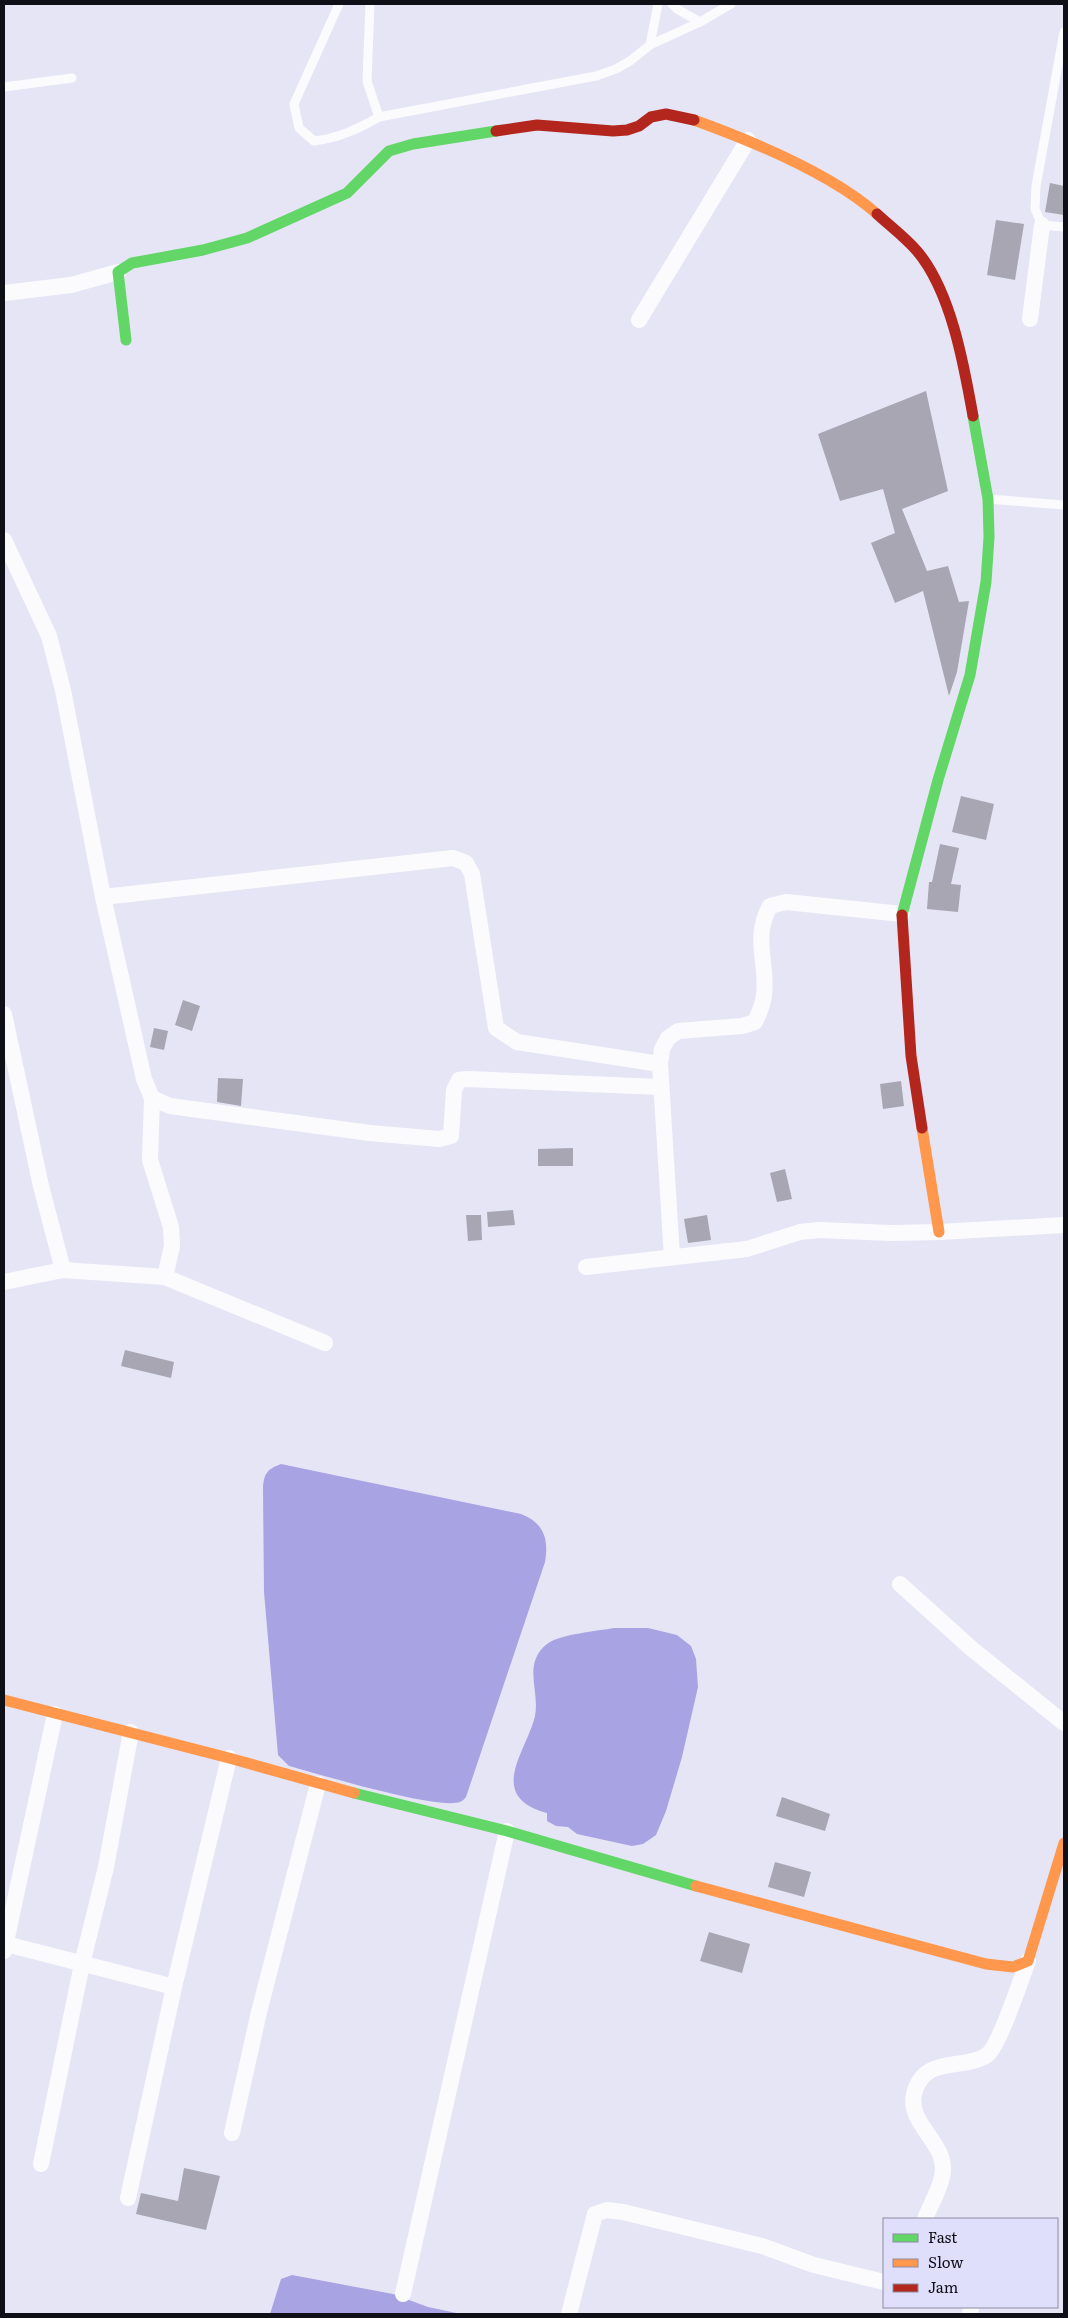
<svg xmlns="http://www.w3.org/2000/svg" width="1068" height="2318" font-family="Literata,serif">
<style>
.water{fill:#a8a3e3}
.building{fill:#a7a6b2}
.lines{fill:none;stroke-linecap:round;stroke-linejoin:round}
.lane{stroke:#fbfbfe;stroke-width:9}
.street{stroke:#fbfbfe;stroke-width:16}
.fast{stroke:#63d668;stroke-width:11}
.slow{stroke:#ff974d;stroke-width:11}
.jam{stroke:#b3261e;stroke-width:11}
</style>
<rect width="100%" height="100%" fill="#e6e5f5"/>
<g class="water">
<path d="M 281,1464 L 521,1514 C 544,1523 549,1539 545,1562 L 467,1794 C 466,1798 464,1800 460,1802 C 436,1810 319,1774 289,1766 L 278,1755 L 264,1592 L 263,1488 C 264,1474 267,1469 281,1464 Z"/>
<path d="M 614,1628 L 648,1628 L 677,1635 L 691,1646 L 696,1659 L 698,1687 L 682,1757 L 666,1811 L 656,1835 L 643,1844 L 632,1846 L 577,1834 L 568,1827 L 556,1826 L 547,1821 L 547,1813 C 485,1796 527,1751 535,1716 C 540,1690 522,1664 547,1644 C 560,1634 598,1631 614,1628 Z"/>
<path d="M 292,2275 L 393,2294 L 428,2307 L 461,2314 L 270,2314 L 281,2279 Z"/>
</g>
<g class="building">
<path d="M 1050,183 L 1064,186 L 1064,215 L 1045,212 Z"/>
<path d="M 996,220 L 1024,224 L 1015,280 L 987,275 Z"/>
<path d="M 926,391 L 948,491 L 902,509 L 927,571 L 948,566 L 959,602 L 969,601 L 957,672 L 949,696 L 923,591 L 895,603 L 871,543 L 895,533 L 883,489 L 840,501 L 818,434 Z"/>
<path d="M 961,796 L 994,804 L 986,840 L 952,832 Z"/>
<path d="M 940,844 L 959,848 L 951,884 L 961,885 L 958,912 L 927,909 L 929,882 L 932,882 Z"/>
<path d="M 183,1000 L 200,1006 L 192,1031 L 175,1025 Z"/>
<path d="M 154,1028 L 168,1031 L 164,1050 L 150,1047 Z"/>
<path d="M 218,1078 L 243,1079 L 241,1106 L 217,1102 Z"/>
<path d="M 901,1081 L 904,1106 L 883,1109 L 880,1084 Z"/>
<path d="M 573,1148 L 573,1166 L 538,1166 L 538,1149 Z"/>
<path d="M 785,1169 L 792,1199 L 777,1202 L 770,1173 Z"/>
<path d="M 513,1210 L 515,1225 L 488,1227 L 487,1212 Z"/>
<path d="M 466,1215 L 481,1215 L 482,1240 L 468,1241 Z"/>
<path d="M 707,1215 L 711,1240 L 688,1243 L 684,1219 Z"/>
<path d="M 125,1350 L 174,1362 L 171,1378 L 121,1366 Z"/>
<path d="M 782,1797 L 830,1814 L 825,1831 L 776,1816 Z"/>
<path d="M 775,1862 L 811,1872 L 804,1897 L 768,1887 Z"/>
<path d="M 709,1932 L 750,1944 L 742,1973 L 700,1961 Z"/>
<path d="M 184,2168 L 220,2176 L 206,2230 L 136,2214 L 141,2193 L 178,2201 Z"/>
</g>
<g class="lines">
<g class="lane">
<path d="M 339,4 L 294,104 L 299,128 L 314,141 C 339,138 358,129 379,117 L 596,76 L 616,69 L 630,61 L 650,45 L 700,22"/>
<path d="M 370,4 L 367,81 L 379,117"/>
<path d="M 672,4 L 677,9 L 700,22 L 731,4"/>
<path d="M 1064,32 L 1036,186 L 1035,209 L 1042,225 L 1064,227"/>
<path d="M 650,45 L 658,4"/>
<path d="M 4,87 L 72,78"/>
<path d="M 988,499 L 1064,505"/>
</g>
<g class="street">
<path d="M 4,293 L 71,285 L 118,272"/>
<path d="M 1030,319 L 1042,225"/>
<path d="M 639,320 L 748,140"/>
<path d="M 4,540 L 49,636 L 63,690 L 103,897 L 144,1079 L 152,1098 L 170,1106 L 370,1133 L 439,1139 L 451,1136 L 454,1090 L 459,1080 L 467,1079 L 661,1087"/>
<path d="M 103,897 L 453,858 L 466,863 L 472,874 L 496,1028 L 517,1042 L 660,1064"/>
<path d="M 4,1014 L 41,1186 L 63,1270"/>
<path d="M 152,1098 L 150,1160 L 171,1227 L 172,1246 L 165,1277"/>
<path d="M 672,1257 L 660,1064 L 662,1049 L 668,1038 L 678,1031 L 742,1026 L 755,1022 C 759,1013 763,1005 764,995 C 768,963 752,938 770,906 L 786,902 L 902,914"/>
<path d="M 586,1267 L 747,1249 L 800,1232 L 819,1230 L 891,1233 L 939,1232 L 1064,1225"/>
<path d="M 4,1282 L 63,1270 L 165,1277 L 325,1343"/>
<path d="M 900,1584 L 972,1649 L 1064,1723"/>
<path d="M 6,1944 L 174,1987"/>
<path d="M 4,1951 L 55,1714"/>
<path d="M 232,2133 L 259,2012 L 318,1784"/>
<path d="M 41,2164 L 82,1964 L 106,1867 L 131,1732"/>
<path d="M 128,2198 L 174,1987 L 229,1758"/>
<path d="M 925,2219 C 930,2206 939,2191 942,2177 C 950,2143 907,2126 914,2094 C 924,2054 964,2071 987,2055 C 999,2047 1021,1979 1028,1961"/>
<path d="M 403,2294 L 507,1831"/>
<path d="M 569,2314 L 595,2214 L 607,2210 L 623,2212 L 762,2246 L 814,2265 L 884,2282"/>
<path d="M 970,2314 L 971,2307"/>
</g>
<g class="fast">
<path d="M 126,340 L 118,272 L 132,263 L 203,250 L 247,238 L 347,193 L 389,151 L 413,144 L 496,131"/>
<path d="M 902,915 L 938,780 L 970,675 L 986,582 L 989,537 L 988,499 L 973,416"/>
<path d="M 354,1793 L 507,1831 L 696,1886"/>
</g>
<g class="slow">
<path d="M 694,120 C 752,141 831,173 877,214"/>
<path d="M 922,1128 L 939,1232"/>
<path d="M 4,1700 L 229,1758 L 354,1793"/>
<path d="M 696,1886 L 986,1964 L 1013,1967 L 1028,1961 L 1064,1843"/>
</g>
<g class="jam">
<path d="M 496,131 L 537,125 L 613,131 L 627,130 L 639,126 L 651,117 L 666,114 L 694,120"/>
<path d="M 877,214 C 890,226 905,237 917,251 C 951,291 964,365 973,416"/>
<path d="M 902,915 L 911,1056 L 922,1128"/>
</g>
</g>
<rect width="1068" height="2318" fill="none" stroke="#0f0f18" stroke-width="10"/>
<rect x="883" y="2218" width="175" height="90" fill="#e0dffb" stroke="#8c8ca0"/>
<rect x="893" y="2234" width="25" height="8" fill="#63d668" stroke="#8c8ca0"/>
<text x="928" y="2243" font-size="15" fill="#0f0f18">Fast</text>
<rect x="893" y="2259" width="25" height="8" fill="#ff974d" stroke="#8c8ca0"/>
<text x="928" y="2268" font-size="15" fill="#0f0f18">Slow</text>
<rect x="893" y="2284" width="25" height="8" fill="#b3261e" stroke="#8c8ca0"/>
<text x="928" y="2293" font-size="15" fill="#0f0f18">Jam</text>
</svg>
